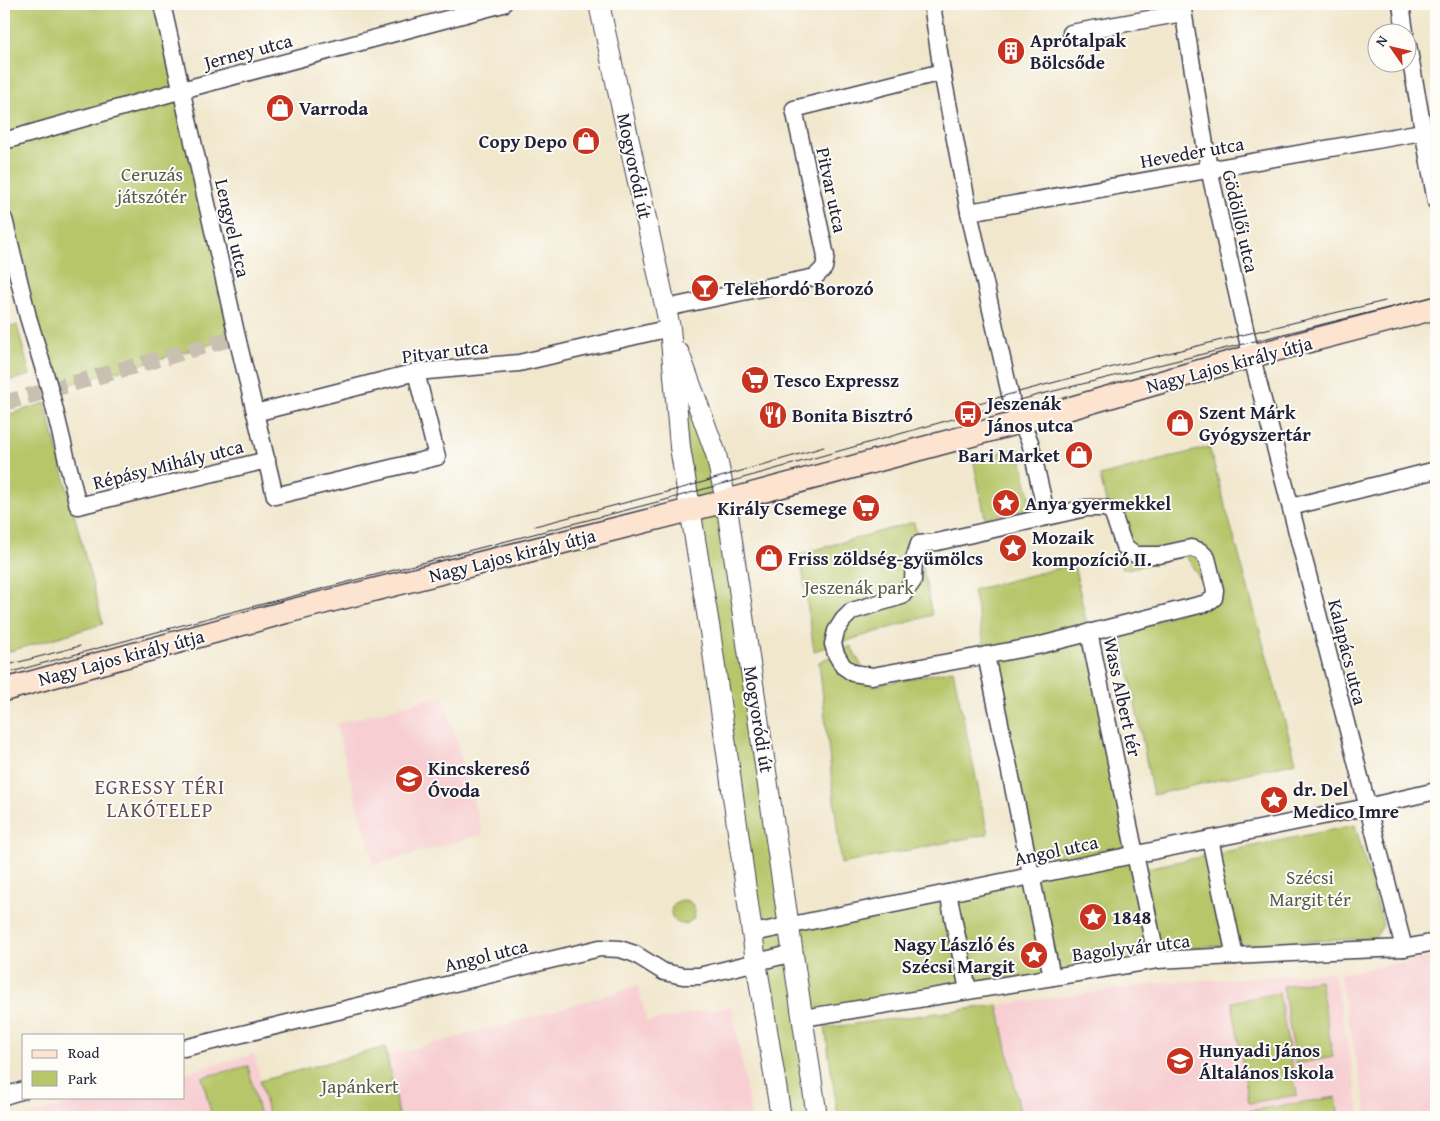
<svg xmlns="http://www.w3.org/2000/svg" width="1440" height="1121" font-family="'Gentium Book Plus',serif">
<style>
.built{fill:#f7cfd2}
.green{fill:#b6c669;stroke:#6c7452}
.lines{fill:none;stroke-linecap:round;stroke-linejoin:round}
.minor-tunnel{stroke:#c8c0b0;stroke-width:16;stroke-dasharray:16 8;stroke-linecap:butt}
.minor-casing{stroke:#414051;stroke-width:19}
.tertiary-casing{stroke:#414051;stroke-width:22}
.secondary-casing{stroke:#414051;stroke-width:25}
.minor{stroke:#fff;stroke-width:16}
.tertiary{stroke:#fff;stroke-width:20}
.secondary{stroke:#fde4d1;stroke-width:22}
.tram{stroke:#22223b;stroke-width:1}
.labels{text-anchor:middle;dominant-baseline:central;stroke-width:4;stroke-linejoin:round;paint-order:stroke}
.poi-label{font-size:19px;font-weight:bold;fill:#22223b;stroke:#fdfcf7;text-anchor:start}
.street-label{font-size:19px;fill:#22223b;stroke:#fdfcf7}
.park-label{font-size:19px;fill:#565b4b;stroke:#fdfcf7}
.neighbourhood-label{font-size:20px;letter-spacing:1px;fill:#604b5a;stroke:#fdfcf7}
</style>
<rect width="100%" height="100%" fill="#fdfcf7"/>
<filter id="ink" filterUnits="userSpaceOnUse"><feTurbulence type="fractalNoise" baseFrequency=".02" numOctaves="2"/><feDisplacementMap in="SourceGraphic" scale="10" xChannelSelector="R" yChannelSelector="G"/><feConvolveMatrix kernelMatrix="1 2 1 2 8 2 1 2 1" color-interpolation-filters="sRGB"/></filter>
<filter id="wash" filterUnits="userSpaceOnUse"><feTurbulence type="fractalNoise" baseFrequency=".0096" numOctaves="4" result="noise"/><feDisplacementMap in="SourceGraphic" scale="20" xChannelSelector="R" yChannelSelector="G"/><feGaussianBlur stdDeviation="1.12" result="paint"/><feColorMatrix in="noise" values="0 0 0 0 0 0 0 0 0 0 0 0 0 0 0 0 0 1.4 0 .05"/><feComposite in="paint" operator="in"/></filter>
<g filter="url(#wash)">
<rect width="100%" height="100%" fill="#f1e7cd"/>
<g class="built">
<path d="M 443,695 L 483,834 L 374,865 L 336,724 Z"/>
<path d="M 1436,956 L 1436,1117 L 1368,1117 L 1339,974 Z"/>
<path d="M 1334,972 L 1361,1117 L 1021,1117 L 998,1005 L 1162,983 Z"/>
<path d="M 638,986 L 647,1022 L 732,1006 L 751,1117 L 22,1117 L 96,1097 L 184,1097 L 184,1073 L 254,1054 L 263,1089 L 525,1019 Z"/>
</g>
<g class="green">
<path d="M 4,4 L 161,4 L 237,337 L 50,390 L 4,215 Z"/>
<path d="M 17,325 L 30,375 L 4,382 L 4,329 Z"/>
<path d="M 670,328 L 716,454 L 817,1117 L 781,1117 Z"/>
<path d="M 45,403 L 103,624 L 4,653 L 4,416 Z"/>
<path d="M 1209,447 L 1296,762 L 1153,795 L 1122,636 L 1212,599 L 1186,556 L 1122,570 L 1100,476 Z"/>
<path d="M 1019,448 L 1032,508 L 985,518 L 973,458 Z"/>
<path d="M 914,522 L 932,615 L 814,651 L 800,554 Z"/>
<path d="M 1074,564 L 1157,960 L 1052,977 L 973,590 Z"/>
<path d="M 851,646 L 872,686 L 953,670 L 988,834 L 841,864 L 819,662 Z"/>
<path d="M 1355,825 L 1383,925 L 1375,938 L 1158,949 L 1142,869 Z"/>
<path d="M 1028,880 L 1047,975 L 809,1012 L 796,928 Z"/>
<circle cx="683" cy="912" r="12"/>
<path d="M 1320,980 L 1333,1057 L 1296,1064 L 1283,986 Z"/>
<path d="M 1279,993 L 1297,1095 L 1249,1103 L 1232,1002 Z"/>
<path d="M 998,1005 L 1021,1117 L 838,1117 L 825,1028 Z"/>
<path d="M 385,1047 L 399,1117 L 269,1117 L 260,1081 Z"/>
<path d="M 248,1066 L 260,1117 L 212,1117 L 202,1077 Z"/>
<path d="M 1336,1097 L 1339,1117 L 1249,1117 L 1248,1111 Z"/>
</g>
</g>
<g filter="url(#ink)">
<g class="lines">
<path class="minor-tunnel" d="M 4,403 L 237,337"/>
<defs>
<g id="minor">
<path d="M 162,4 L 237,337 L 275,496 L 437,457 L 416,372"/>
<path d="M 932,4 L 942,72 L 969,212 L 1012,403 L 1030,442 L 1047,517"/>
<path d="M 1182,4 L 1209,169 L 1248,342 L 1404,948"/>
<path d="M 1401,4 L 1405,32"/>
<path d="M 1071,33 L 1183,13"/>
<path d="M 1408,45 L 1436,202"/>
<path d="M 4,141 L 182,90 L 503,4"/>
<path d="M 969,212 L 1422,132"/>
<path d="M 4,219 L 28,317 L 50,390 L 78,506 L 267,460"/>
<path d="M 666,308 L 815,277 L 824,268 L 826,256 L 794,109 L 942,72"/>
<path d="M 255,413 L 416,372 L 519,363 L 670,328"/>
<path d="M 1291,507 L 1436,470"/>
<path d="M 1086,508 L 1104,508 L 1112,511 L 1124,546 L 1136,555 L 1159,555 L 1191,548 L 1200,551 L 1207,558 L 1215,590 L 1214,598 L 1207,603 L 1037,646 L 872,676 L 853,673 L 843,666 L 836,654 L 833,644 L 836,631 L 843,620 L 852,611 L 902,596 L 913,581 L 914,559 L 919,544 L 937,542 Z"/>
<path d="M 1089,632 L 1157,960"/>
<path d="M 986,655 L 1052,977"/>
<path d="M 1210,839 L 1235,956"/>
<path d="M 948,893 L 968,990"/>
<path d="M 753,933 L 1367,807 L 1436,791"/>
<path d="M 803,1018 L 1157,960 L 1331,951 L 1404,948 L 1436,942"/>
<path d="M 184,1048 L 600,948 L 620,949 L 635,954 L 664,972 L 683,976 L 699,976 L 794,953"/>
<path d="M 4,1096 L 24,1090"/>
</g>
<g id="tertiary">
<path d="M 599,4 L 670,328 L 680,447 L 710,631 L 756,961 L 781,1117"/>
<path d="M 679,353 L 716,454 L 726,501 L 817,1117"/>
</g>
<path id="secondary" d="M 4,690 L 286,612 L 726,501 L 1043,416 L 1252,356 L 1436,308"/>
</defs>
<use href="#minor" class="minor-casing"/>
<use href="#tertiary" class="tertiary-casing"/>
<use href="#secondary" class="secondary-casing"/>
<use href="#minor" class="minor"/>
<use href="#tertiary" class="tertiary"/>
<use href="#secondary" class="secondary"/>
<g class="tram">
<path d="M 954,410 C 1097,369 1241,335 1385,301"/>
<path d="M 535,526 L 686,487 L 824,447"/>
<path d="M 4,666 L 80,646"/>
<path d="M 4,674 L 197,621 L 665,500 L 1038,395 L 1436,296"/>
</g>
</g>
</g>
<defs>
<symbol id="building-disc" viewBox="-11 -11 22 22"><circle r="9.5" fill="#c8321e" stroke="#fdfcf7"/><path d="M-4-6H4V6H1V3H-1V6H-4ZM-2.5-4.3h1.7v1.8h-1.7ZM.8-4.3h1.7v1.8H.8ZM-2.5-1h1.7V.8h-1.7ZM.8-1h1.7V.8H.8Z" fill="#fff"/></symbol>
<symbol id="shop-disc" viewBox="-11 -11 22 22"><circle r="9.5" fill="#c8321e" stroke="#fdfcf7"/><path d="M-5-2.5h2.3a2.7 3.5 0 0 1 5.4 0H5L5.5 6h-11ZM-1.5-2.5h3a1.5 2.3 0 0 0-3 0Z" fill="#fff"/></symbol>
<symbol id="bar-disc" viewBox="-11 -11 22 22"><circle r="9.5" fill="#c8321e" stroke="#fdfcf7"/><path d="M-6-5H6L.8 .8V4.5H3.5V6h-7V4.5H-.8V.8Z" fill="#fff"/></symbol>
<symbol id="supermarket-disc" viewBox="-11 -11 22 22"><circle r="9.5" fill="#c8321e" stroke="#fdfcf7"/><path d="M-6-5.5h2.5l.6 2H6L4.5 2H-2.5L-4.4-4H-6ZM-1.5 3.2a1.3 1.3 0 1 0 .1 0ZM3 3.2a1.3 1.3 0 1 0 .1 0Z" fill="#fff"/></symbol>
<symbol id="bus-disc" viewBox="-11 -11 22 22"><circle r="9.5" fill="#c8321e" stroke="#fdfcf7"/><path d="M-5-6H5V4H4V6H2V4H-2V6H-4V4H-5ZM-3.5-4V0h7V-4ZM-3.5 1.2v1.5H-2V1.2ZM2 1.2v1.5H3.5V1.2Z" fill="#fff"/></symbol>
<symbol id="restaurant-disc" viewBox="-11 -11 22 22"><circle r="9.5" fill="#c8321e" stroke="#fdfcf7"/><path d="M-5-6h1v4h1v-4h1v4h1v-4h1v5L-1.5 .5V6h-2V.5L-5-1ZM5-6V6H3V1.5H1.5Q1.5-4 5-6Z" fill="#fff"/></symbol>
<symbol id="sight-disc" viewBox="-11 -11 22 22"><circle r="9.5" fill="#c8321e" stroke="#fdfcf7"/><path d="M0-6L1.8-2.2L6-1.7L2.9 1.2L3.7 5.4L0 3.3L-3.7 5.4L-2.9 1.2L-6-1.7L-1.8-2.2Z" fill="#fff"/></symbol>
<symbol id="school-disc" viewBox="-11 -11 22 22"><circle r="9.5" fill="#c8321e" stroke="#fdfcf7"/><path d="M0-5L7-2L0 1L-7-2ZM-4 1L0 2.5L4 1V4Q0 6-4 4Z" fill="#fff"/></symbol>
</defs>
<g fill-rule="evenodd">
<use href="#building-disc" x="995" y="35" width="32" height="32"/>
<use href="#shop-disc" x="264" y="92" width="32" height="32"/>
<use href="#shop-disc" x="570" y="125" width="32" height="32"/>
<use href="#bar-disc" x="689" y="272" width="32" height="32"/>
<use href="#supermarket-disc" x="739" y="364" width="32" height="32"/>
<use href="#bus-disc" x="952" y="398" width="32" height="32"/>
<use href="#restaurant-disc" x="757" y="399" width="32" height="32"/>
<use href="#shop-disc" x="1164" y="407" width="32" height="32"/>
<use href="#shop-disc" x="1063" y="439" width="32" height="32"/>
<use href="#sight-disc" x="990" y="487" width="32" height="32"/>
<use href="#supermarket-disc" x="850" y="492" width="32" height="32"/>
<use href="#sight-disc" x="997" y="532" width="32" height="32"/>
<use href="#shop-disc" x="753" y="542" width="32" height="32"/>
<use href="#school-disc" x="393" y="763" width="32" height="32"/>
<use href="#sight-disc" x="1258" y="784" width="32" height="32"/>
<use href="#sight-disc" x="1077" y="901" width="32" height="32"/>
<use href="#sight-disc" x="1018" y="939" width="32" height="32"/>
<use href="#school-disc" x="1164" y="1045" width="32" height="32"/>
</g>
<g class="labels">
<g class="poi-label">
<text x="1030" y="40">Aprótalpak<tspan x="1030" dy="22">Bölcsőde</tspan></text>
<text x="299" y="108">Varroda</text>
<text x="567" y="141" text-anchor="end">Copy Depo</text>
<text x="724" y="288">Telehordó Borozó</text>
<text x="774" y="380">Tesco Expressz</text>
<text x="987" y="403">Jeszenák<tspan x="987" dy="22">János utca</tspan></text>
<text x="1199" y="412">Szent Márk<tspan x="1199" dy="22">Gyógyszertár</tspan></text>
<text x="792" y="415">Bonita Bisztró</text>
<text x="1060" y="455" text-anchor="end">Bari Market</text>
<text x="1025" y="503">Anya gyermekkel</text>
<text x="847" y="508" text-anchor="end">Király Csemege</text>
<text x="1032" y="537">Mozaik<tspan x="1032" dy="22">kompozíció II.</tspan></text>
<text x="788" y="558">Friss zöldség-gyümölcs</text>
<text x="428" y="768">Kincskereső<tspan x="428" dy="22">Óvoda</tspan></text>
<text x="1293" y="789">dr. Del<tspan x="1293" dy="22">Medico Imre</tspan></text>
<text x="1112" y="917">1848</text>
<text x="1015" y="944" text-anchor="end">Nagy László és<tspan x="1015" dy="22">Szécsi Margit</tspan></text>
<text x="1199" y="1050">Hunyadi János<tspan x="1199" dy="22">Általános Iskola</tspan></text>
</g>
<g class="street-label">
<text transform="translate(248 51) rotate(-15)">Jerney utca</text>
<text transform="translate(1192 152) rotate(-10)">Heveder utca</text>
<text transform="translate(635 166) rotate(78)">Mogyoródi út</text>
<text transform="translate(832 190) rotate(78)">Pitvar utca</text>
<text transform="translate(1241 221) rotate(77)">Gödöllői utca</text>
<text transform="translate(233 228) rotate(77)">Lengyel utca</text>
<text transform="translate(445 351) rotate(-7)">Pitvar utca</text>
<text transform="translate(1229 364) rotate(-15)">Nagy Lajos király útja</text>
<text transform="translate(168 464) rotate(-14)">Répásy Mihály utca</text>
<text transform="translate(512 555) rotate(-14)">Nagy Lajos király útja</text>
<text transform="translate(1348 652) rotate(76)">Kalapács utca</text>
<text transform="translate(121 657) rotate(-15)">Nagy Lajos király útja</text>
<text transform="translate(1123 697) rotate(78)">Wass Albert tér</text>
<text transform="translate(759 719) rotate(81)">Mogyoródi út</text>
<text transform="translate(1056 850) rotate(-12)">Angol utca</text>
<text transform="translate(1131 947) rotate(-7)">Bagolyvár utca</text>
<text transform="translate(486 955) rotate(-14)">Angol utca</text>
</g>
<g class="park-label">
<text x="152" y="174">Ceruzás<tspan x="152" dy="22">játszótér</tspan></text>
<text x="859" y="587">Jeszenák park</text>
<text x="1310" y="877">Szécsi<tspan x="1310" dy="22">Margit tér</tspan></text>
<text x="360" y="1086">Japánkert</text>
</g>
<g class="neighbourhood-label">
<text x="160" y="786">EGRESSY TÉRI<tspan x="160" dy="23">LAKÓTELEP</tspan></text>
</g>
</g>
<rect width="1440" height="1121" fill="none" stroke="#fdfcf7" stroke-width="20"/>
<rect x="22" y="1034" width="162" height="65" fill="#fdfcf7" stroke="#a5a5ac"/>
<rect x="32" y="1050" width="25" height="8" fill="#fde4d1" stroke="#a5a5ac"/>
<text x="68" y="1058" font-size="15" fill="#22223b">Road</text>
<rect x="32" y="1071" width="25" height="15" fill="#b6c669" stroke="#a5a5ac"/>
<text x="68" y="1084" font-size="15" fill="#22223b">Park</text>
<g transform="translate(1392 48) rotate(304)"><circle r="24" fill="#fdfcf7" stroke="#a5a5ac"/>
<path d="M0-4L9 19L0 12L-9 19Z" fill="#c8321e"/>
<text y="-8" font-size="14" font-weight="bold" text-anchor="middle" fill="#22223b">N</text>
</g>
</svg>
